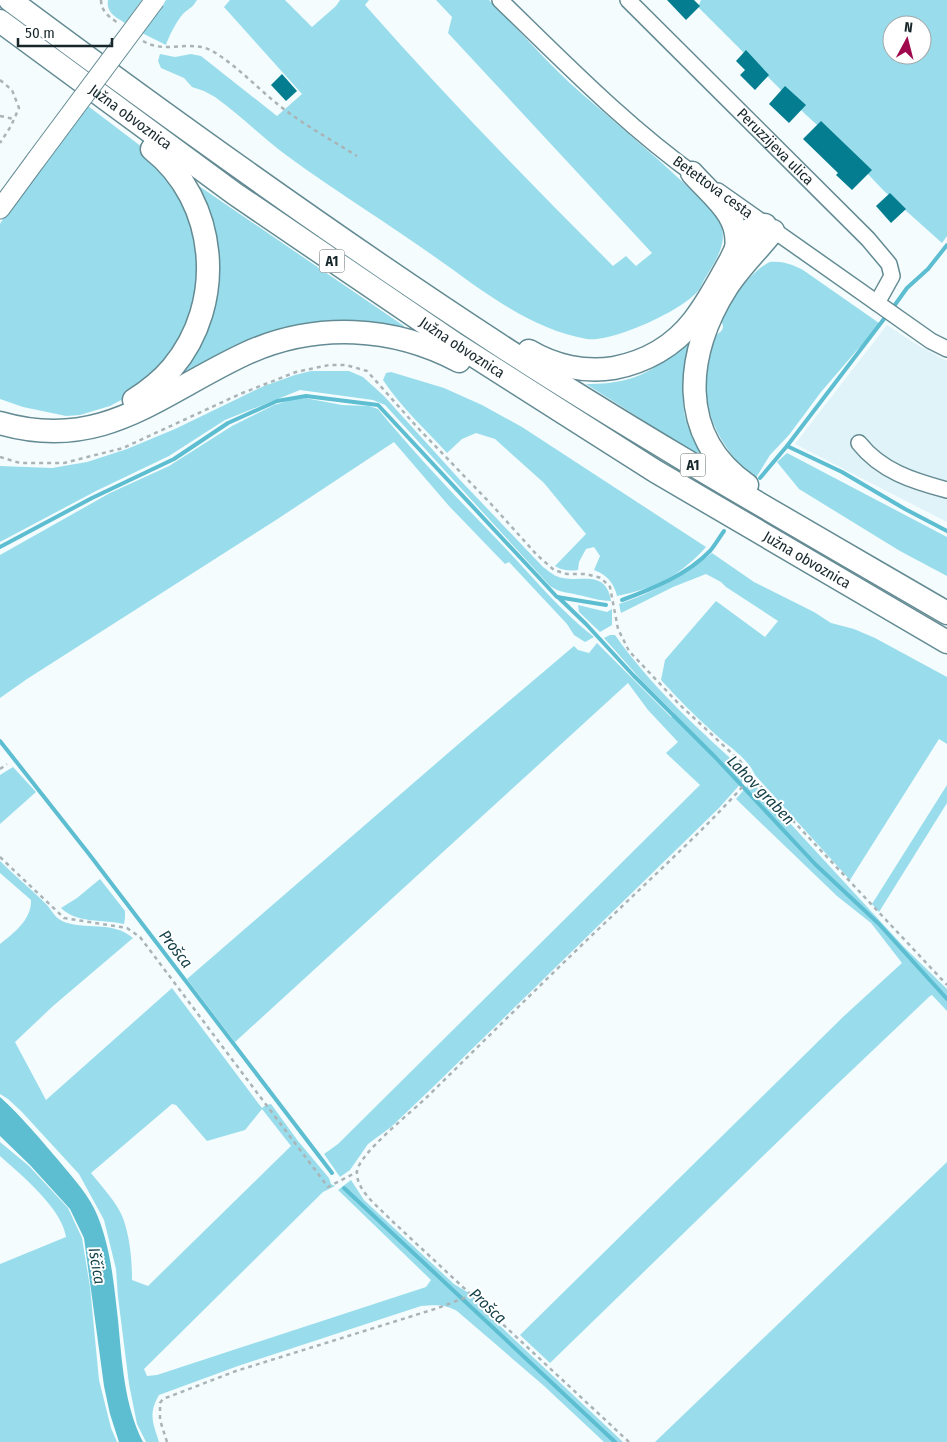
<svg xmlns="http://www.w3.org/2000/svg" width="947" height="1442" font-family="'Fira Sans Condensed',sans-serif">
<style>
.built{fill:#dff3f8}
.green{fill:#99ddec;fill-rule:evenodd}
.water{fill:#5dbdd1}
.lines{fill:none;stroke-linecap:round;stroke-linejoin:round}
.stream{stroke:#5dbdd1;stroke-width:4}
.building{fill:#037d8f}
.minor-casing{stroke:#648b93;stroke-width:18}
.major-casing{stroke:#648b93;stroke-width:21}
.highway-casing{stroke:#648b93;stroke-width:25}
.path{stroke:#aab4b7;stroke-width:2.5;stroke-dasharray:4 4;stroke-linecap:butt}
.minor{stroke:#fff;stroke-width:15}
.major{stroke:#fff;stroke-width:19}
.highway{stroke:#fff;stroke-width:22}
.major-bridge-casing{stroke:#648b93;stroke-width:21;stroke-linecap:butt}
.major-bridge{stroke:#fff;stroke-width:19}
.labels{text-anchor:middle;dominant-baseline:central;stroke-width:4;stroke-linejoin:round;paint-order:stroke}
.shield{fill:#fff;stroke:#5c676a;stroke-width:1}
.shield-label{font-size:14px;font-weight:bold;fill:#16262a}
.street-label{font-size:15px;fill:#16262a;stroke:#fff}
.water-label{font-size:16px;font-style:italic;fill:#154149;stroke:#fff}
</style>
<rect width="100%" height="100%" fill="#f4fcfe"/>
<path class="built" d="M 887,325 L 916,344 L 947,361 L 947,522 L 795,444 Z"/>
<g class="green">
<path d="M 108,0 L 142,0 L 125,23 C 116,17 106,13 108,0 Z"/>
<path d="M 166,0 L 197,0 C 192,8 191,7 185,12 C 178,18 169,36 166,45 L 142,33 Z"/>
<path d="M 230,0 L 285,0 L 312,27 L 336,6 L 340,0 L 369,0 L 365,5 C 444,95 528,181 613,266 L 626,256 L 636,266 L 652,253 L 448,33 L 452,17 L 436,0 L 489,0 C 520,31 549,65 581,93 C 617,124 653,154 687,186 C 697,197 709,206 717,218 C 732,240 715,261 704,280 C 702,284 700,289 697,292 C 681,311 611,343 587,339 C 529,329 482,290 435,257 C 386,222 335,191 286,155 C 262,137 240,115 215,97 L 204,91 L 192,87 L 184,78 L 161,68 L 158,61 L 160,54 L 175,57 L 191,54 L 201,56 L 277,116 L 302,94 L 224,7 Z"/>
<path d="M 701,0 L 947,0 L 947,236 L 942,243 L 884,191 L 847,152 L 805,114 L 698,7 ZM 892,25 L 922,25 L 922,55 L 892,55 Z"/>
<path d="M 88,106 L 142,147 L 171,176 L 200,239 L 194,320 L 144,388 L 110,406 L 80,415 L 66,416 L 23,407 L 0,399 L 0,224 L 9,209 L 55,151 Z"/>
<path d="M 196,184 L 404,326 L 405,329 L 354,326 L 165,391 L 201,330 Z"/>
<path d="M 770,262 C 783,261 791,264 803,270 L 879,323 L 870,338 L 857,350 L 821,392 L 789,435 L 770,455 L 754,481 C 724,448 700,417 708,369 C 709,362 713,341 716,336 C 719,332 722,332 723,327 C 723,323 721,324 722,319 C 725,303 755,268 770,262 Z"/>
<path d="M 692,334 C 686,366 676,400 690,431 C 693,438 697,444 701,451 L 698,455 L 586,384 C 634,385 661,369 692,334 Z"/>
<path d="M 311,371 L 349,371 L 363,377 L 384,396 L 461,481 L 543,567 C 550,572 555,577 563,578 C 583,582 606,570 611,601 C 599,601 589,597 578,595 C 567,592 560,593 550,586 L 385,405 L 373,400 L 300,390 L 225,420 L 169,456 L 96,491 L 0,542 L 0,466 L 52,468 L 87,462 L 127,449 L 175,429 L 264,386 L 295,375 Z"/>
<path d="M 391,372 L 444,388 L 482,405 L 522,427 L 706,547 C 691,564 667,583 644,589 C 635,592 626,594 617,596 C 614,583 607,575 594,570 L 600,556 L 594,547 L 586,549 L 579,562 L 578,570 C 570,571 563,571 555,566 L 586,534 L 544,483 L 495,439 L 476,433 L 462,439 L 447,453 C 425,429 401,407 383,380 L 386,373 Z"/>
<path d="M 305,398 L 342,405 L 369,406 L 378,409 C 419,459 465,506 510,553 C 537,582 563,613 594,637 L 585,642 L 574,635 L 567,624 L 509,562 L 505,564 L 449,506 L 394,442 L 276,520 L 27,679 L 0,698 L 0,555 L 110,493 L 169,466 L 232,426 L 274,405 L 291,400 Z"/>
<path d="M 787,453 L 947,537 L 947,576 L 900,551 L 799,489 L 777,462 Z"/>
<path d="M 712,553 L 754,582 L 814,612 L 831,623 L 854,629 L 875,638 L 947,677 L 947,744 L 939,739 L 850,880 L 755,775 C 747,757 730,748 715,734 C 696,717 678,699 661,680 L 665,660 L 716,601 L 765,637 L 778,621 L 726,587 L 721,582 L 706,574 L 673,587 L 621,613 L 619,604 C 653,593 685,575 712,553 Z"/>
<path d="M 578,605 L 607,612 L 612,609 L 612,625 L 600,632 L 579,612 Z"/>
<path d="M 610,635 L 615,635 C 650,685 695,726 740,767 L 744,775 L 744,780 L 719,808 L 432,1088 L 391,1127 L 368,1144 L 350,1170 L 340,1177 L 324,1154 L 338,1144 L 700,785 L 666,753 L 678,742 L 648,710 L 628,683 L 235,1042 L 187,979 L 462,741 L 574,646 L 578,650 L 589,653 L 597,643 L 671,717 L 675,716 L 674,713 L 642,681 L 604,638 Z"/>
<path d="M 13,767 L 36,792 L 0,824 L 0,775 Z"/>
<path d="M 754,784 L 904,947 L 947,989 L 947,1011 L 932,995 L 930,996 L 830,1091 L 550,1363 L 520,1335 L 844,1016 L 902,963 L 871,923 L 837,896 L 736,799 L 748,785 Z"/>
<path d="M 947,785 L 947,803 L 879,912 L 872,904 Z"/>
<path d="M 0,861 C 15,876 31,889 46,904 C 52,910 54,917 62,921 C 85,931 112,920 133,938 L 53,1006 L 15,1042 L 46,1100 L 172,988 L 258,1103 L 262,1108 L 266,1105 L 271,1104 L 298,1141 L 329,1178 L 331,1184 L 335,1186 L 323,1192 L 144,1369 L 147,1376 L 157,1375 L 426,1287 L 431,1280 L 338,1190 L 351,1180 L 364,1200 L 454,1284 L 472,1295 L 481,1308 L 623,1442 L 604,1442 L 543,1385 L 457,1311 C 445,1304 435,1305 421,1306 L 238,1366 L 159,1395 C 148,1414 153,1423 159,1442 L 146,1442 L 137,1424 L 129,1384 L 118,1297 L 116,1269 L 104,1220 L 79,1174 L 21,1111 L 8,1099 L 0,1094 L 0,944 C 14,933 32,919 31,900 L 0,873 ZM 172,1104 L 176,1105 L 207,1141 L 245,1130 L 262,1109 L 291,1146 L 148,1286 L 132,1280 C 132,1259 130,1238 123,1218 C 116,1201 102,1187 91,1173 Z"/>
<path d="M 100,879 L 125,911 L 125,918 L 124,924 C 103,919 77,924 61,908 L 77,898 Z"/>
<path d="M 0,1142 L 29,1166 L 68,1208 L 82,1238 L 90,1287 L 99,1380 L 111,1428 L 117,1442 L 0,1442 L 0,1264 L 66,1237 C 62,1208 21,1175 0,1156 Z"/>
<path d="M 947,1162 L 947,1442 L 655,1442 Z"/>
</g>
<path class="water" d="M 0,1097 C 22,1117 40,1139 59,1161 C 73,1178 90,1196 98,1217 C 111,1250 114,1285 118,1320 C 122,1361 124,1405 143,1442 L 119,1442 L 110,1414 L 104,1386 L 84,1238 L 70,1209 L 30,1165 L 0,1136 Z"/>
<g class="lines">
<g class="stream">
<path d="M 892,309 L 907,288 L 928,269 L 947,245"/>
<path d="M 787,446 L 842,472 L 905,509 L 947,531"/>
<path d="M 760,478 L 787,446 L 887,315"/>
<path d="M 0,547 L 92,498 L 174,459 L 228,423 L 277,401 L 306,396 L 378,405 L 557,597 L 606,605"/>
<path d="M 558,597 L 586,624 L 633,675 L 716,758 L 815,864 L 879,924 L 947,999"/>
<path d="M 622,600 C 652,589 687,575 710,551 C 715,545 719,538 724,531"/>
<path d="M 0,741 L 89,854 L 332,1173"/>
<path d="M 344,1188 L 615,1442"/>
</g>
</g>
<g class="building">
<path d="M 667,0 L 694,0 L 700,6 L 686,20 Z"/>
<path d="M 746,50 L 769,75 L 755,90 L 740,75 L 745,70 L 736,61 Z"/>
<path d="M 282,74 L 297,91 L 286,101 L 271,85 Z"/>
<path d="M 785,86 L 806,105 L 789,123 L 769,104 Z"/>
<path d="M 821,121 L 872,170 L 852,190 L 836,175 L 838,173 L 803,139 Z"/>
<path d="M 890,193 L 906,209 L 891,223 L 876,206 Z"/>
</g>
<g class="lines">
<defs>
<g id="minor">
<path d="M 500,0 C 564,62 626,126 699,178"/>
<path id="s1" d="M 628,0 L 868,239 L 889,264 L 892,276 L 877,303"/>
<path d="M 718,191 L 931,341 L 947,349"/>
<path d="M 859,443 C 881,471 913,481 947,490"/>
</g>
<path id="major" d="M 0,209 L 36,160"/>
<g id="highway">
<path d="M 10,0 C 170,119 331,235 498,344 C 644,439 796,525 947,613"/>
<path id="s2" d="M 0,21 L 235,194 L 457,345 L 655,471 L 947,642"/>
<path d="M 692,173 C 713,197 741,215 736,249"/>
<path d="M 529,351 C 554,366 585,373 614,368 C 645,362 674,346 694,320 C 708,302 719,281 730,261 C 735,252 739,239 747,232 C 752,227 758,226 765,225"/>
<path d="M 134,400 C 148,391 161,381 172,368 C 227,303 218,201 152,149"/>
<path d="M 0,423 C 103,453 160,393 247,353 C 316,322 393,326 459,361"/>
<path d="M 747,485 C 676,436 685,352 727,287 C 740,267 758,250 773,231"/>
</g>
</defs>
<use href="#minor" class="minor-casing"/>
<use href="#major" class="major-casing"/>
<use href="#highway" class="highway-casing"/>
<g class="path">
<path d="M 101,0 C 101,11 109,17 118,23"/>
<path d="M 143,41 C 165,55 192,38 214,52 C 240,68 261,92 285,110 C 308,127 333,141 357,156"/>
<path d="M 0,80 L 12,90 L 19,108 L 11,126 L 0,143"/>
<path d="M 0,116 L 14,119"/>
<path d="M 0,457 L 20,463 L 64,463 L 123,448 L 240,394 L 296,372 L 329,365 L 346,365 L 367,371 L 417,427 L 491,504 L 537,555 L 554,570 L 567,574 L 586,574 L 601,578 L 610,587 L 618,629 L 629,651 L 679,704 L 740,761 L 752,777 L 947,985"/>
<path d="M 0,769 L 7,764"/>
<path d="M 0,857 L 64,918 L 127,928 L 140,937 L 328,1187 L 357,1172"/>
<path d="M 167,1442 L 160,1420 L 160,1403 L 163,1399 L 236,1371 L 438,1308 L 472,1295"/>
<path d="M 629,1442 L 391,1220 C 380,1208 356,1191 357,1172 C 358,1154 413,1111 428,1096 C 488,1037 548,977 609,919 C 657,872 708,827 751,777"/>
</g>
<use href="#minor" class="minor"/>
<use href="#major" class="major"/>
<use href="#highway" class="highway"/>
<defs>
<path id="major-bridge" d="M 36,160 L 155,0"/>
</defs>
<use href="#major-bridge" class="major-bridge-casing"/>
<use href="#major-bridge" class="major-bridge"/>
</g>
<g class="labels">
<g class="shield">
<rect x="319.5" y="249.5" width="25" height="23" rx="4"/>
<rect x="680.5" y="453.5" width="25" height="23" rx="4"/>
</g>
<g class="shield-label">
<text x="332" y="261">A1</text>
<text x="693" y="465">A1</text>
</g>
<g class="street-label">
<text stroke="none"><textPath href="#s2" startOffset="162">Južna obvoznica</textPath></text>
<text stroke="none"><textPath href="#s1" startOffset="208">Peruzzijeva ulica</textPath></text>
<text transform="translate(713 187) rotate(36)">Betettova cesta</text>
<text stroke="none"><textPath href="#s2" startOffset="566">Južna obvoznica</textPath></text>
<text stroke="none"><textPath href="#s2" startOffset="971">Južna obvoznica</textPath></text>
</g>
<g class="water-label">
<text transform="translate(761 790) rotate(46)">Lahov graben</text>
<text transform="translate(176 949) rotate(52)">Prošca</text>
<text transform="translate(97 1266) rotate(80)">Iščica</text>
<text transform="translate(488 1306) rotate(43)">Prošca</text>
</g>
</g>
<g transform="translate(907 40) rotate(7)"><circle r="24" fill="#ffffff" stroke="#a2a8aa"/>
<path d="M0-4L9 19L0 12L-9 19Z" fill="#a0084d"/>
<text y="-8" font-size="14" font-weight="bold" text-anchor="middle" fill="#16262a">N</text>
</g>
<path d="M18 38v8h94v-8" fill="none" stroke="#16262a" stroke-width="2.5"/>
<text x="25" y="38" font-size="15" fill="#16262a" stroke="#ffffff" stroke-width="4" paint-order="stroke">50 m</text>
</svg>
